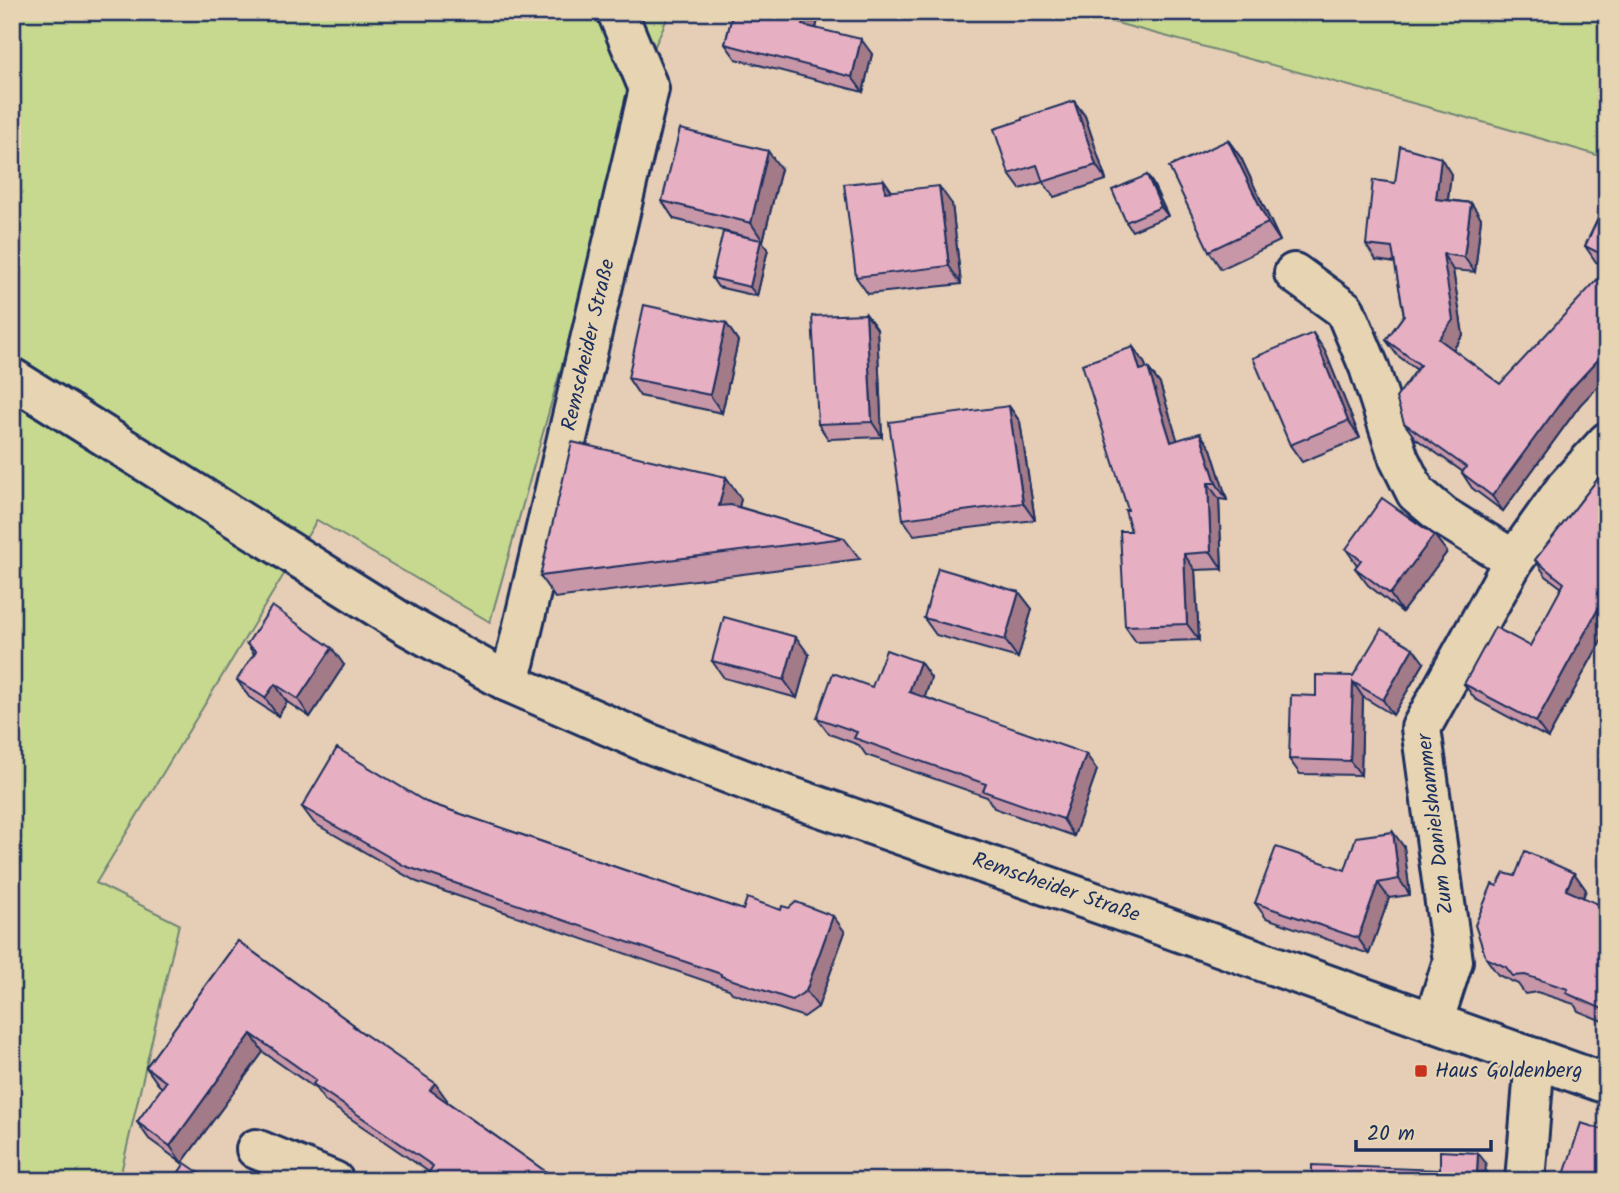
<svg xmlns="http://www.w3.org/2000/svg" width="1619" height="1193" font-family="Kalam,sans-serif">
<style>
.green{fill:#c6d98e;stroke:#708476;stroke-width:2}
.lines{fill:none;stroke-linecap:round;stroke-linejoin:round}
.minor-casing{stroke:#1b2f5e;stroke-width:44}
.major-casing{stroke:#1b2f5e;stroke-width:44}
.minor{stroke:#e6d4b2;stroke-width:38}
.major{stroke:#e6d4b2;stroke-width:38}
.wall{fill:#c796a7;stroke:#1b2f5e;stroke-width:2}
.shaded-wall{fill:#a27a88;stroke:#1b2f5e;stroke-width:2}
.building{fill:#e7afc2;stroke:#1b2f5e;stroke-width:2}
.poi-dot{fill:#c8321e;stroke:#e6d4b2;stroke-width:2.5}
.labels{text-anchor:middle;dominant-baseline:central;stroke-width:5;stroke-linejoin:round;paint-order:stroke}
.street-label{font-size:21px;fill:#1b2f5e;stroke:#e6d4b2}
.poi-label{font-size:21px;fill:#1b2f5e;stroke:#e6d4b2;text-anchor:start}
</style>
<rect width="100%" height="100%" fill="#e6cdb5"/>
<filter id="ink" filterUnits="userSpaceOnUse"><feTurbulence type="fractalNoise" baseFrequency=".0143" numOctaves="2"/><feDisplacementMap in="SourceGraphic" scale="14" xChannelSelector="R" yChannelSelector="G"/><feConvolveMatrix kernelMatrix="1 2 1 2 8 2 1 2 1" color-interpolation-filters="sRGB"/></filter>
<g filter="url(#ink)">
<g class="green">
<path d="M 12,12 L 670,12 L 645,68 L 490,622 L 317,520 L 96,883 L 179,924 L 119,1181 L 12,1181 Z"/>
<path d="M 1076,12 L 1607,12 L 1607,158 L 1501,127 Z"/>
</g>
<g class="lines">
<defs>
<g id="minor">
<path d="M 1294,273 L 1345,310 L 1369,367 L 1399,459 L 1416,493 L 1443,516 L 1514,560"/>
<path d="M 508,682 L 515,660 L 649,89 L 617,12"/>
<path d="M 1433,1023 L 1453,961 L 1421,728 L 1514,560 L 1566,487 L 1607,442"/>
<path d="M 256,1149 L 334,1181"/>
<path d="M 1525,1181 L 1535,1058"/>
</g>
<path id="major" d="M 12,378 L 406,625 L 508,682 L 648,743 L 766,788 L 1143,919 L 1607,1084"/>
</defs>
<use href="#minor" class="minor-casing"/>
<use href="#major" class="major-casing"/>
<use href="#minor" class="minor"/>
<use href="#major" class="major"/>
</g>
<g class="wall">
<path d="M 733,12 L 820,12 L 816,28 L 872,54 L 863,92 L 736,59 L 725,44 Z"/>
<path d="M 1074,101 L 1085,116 L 1106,180 L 1054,197 L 1043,182 L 1020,189 L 1009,174 L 1022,120 Z"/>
<path d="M 1228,140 L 1241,158 L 1280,241 L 1221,269 L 1209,251 Z"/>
<path d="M 781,169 L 763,241 L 762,241 L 768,249 L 757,296 L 718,287 L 712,278 L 748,237 L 674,219 L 662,201 Z"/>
<path d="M 1451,174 L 1448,200 L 1471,203 L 1481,218 L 1475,272 L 1453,270 L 1463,335 L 1453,350 L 1500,384 L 1580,405 L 1503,511 L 1472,488 L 1462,473 L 1463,472 L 1415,438 L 1404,423 L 1417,370 L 1397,355 L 1386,340 L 1404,315 L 1395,263 L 1376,260 L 1366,245 L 1395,183 Z"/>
<path d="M 1147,175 L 1153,184 L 1168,216 L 1132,231 L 1126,222 Z"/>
<path d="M 884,180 L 892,192 L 952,204 L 961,284 L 868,294 L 856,277 Z"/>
<path d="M 1607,200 L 1607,267 L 1596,262 L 1585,246 Z"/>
<path d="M 866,314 L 877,329 L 882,437 L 828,439 L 818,424 Z"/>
<path d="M 726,323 L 738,341 L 722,413 L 640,396 L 628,378 Z"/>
<path d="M 1133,347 L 1145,364 L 1146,368 L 1148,368 L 1160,384 L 1177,440 L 1211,449 L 1227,500 L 1219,499 L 1222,569 L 1195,570 L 1199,640 L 1136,642 L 1125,626 L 1131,531 L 1128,510 Z"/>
<path d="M 1325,351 L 1360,438 L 1302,462 L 1290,445 Z"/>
<path d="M 1009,406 L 1020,422 L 1035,520 L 914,535 L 903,519 Z"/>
<path d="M 1607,467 L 1607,630 L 1548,738 L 1475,699 L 1464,684 L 1530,646 L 1562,588 L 1546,576 L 1535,560 Z"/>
<path d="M 726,477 L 741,499 L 739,507 L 844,538 L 860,559 L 555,598 L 540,576 Z"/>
<path d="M 1434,535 L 1447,552 L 1402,612 L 1368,585 L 1355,568 L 1357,565 L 1346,549 Z"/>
<path d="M 1019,592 L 1032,609 L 1018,658 L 936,635 L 924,618 Z"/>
<path d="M 247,644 L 344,665 L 310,717 L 287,702 L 278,716 L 249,697 L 237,680 L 254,654 Z"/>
<path d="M 809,655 L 797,698 L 724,678 L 712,661 Z"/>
<path d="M 920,662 L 931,678 L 925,697 L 1097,770 L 1074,836 L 994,808 L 987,797 L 866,755 L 859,745 L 829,734 L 817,718 Z"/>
<path d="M 1424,663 L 1393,715 L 1363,697 L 1361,775 L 1300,774 L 1289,759 L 1316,696 L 1353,676 Z"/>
<path d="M 426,802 L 639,875 L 743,910 L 781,910 L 845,932 L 818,1007 L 804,1017 L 732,993 L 729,989 L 417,882 L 314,823 L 302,807 Z"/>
<path d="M 1404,847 L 1410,895 L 1389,898 L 1369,954 L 1266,918 L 1255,903 L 1345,870 Z"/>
<path d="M 1574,873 L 1586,890 L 1583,898 L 1607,908 L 1607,1023 L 1578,1011 L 1574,1004 L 1537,992 L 1525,994 L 1518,984 L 1498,975 L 1486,958 L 1497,886 L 1515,876 Z"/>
<path d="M 238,941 L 354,1025 L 357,1029 L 447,1100 L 446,1101 L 559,1181 L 433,1181 L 428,1174 L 429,1172 L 325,1101 L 316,1089 L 263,1052 L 182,1163 L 149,1139 L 137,1122 L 162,1088 L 158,1084 L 146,1067 Z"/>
</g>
<g class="shaded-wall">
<path d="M 805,12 L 820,12 L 813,40 L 802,25 Z"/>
<path d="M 861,39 L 872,54 L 863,92 L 852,77 Z"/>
<path d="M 1074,101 L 1085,116 L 1106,180 L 1096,165 Z"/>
<path d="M 1228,140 L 1241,158 L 1280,241 L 1268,223 Z"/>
<path d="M 768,151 L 781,169 L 763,241 L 751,223 Z"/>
<path d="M 1441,158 L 1451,174 L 1446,214 L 1436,199 Z"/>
<path d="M 1147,175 L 1153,184 L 1168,216 L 1161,207 Z"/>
<path d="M 884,180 L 896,197 L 885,192 Z"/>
<path d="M 939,186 L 952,204 L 961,284 L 949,266 Z"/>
<path d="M 1471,203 L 1481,218 L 1475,272 L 1464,257 Z"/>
<path d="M 761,240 L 768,249 L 757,296 L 750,287 Z"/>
<path d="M 1443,254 L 1453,270 L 1463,335 L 1450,354 L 1439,339 Z"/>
<path d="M 866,314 L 877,329 L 882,437 L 872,422 Z"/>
<path d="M 726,323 L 738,341 L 722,413 L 710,395 Z"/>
<path d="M 1313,333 L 1325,351 L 1360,438 L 1348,421 Z"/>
<path d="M 1133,347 L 1145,364 L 1152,387 L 1140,370 Z"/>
<path d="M 1607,350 L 1607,377 L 1580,405 L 1503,511 L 1492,496 L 1570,390 Z"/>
<path d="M 1148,368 L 1160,384 L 1183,458 L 1171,442 Z"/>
<path d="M 1009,406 L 1020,422 L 1035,520 L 1023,503 Z"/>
<path d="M 1200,433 L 1211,449 L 1227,500 L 1216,483 Z"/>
<path d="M 726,477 L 741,499 L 734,528 L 719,506 Z"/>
<path d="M 1208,483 L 1219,499 L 1222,569 L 1211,552 Z"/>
<path d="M 1434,535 L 1447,552 L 1402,612 L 1390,594 Z"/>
<path d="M 1184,554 L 1195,570 L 1199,640 L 1187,624 Z"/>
<path d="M 1019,592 L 1032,609 L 1018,658 L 1005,640 Z"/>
<path d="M 1598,609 L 1607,621 L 1607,630 L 1548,738 L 1536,722 Z"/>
<path d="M 796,637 L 809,655 L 797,698 L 784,680 Z"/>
<path d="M 332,648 L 344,665 L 310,717 L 298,699 Z"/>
<path d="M 1413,648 L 1424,663 L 1393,715 L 1383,700 Z"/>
<path d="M 920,662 L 931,678 L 921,708 L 909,692 Z"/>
<path d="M 1353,682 L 1363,697 L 1361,775 L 1350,761 Z"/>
<path d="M 275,684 L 287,702 L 278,716 L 265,698 Z"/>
<path d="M 1086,754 L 1097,770 L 1074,836 L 1063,819 Z"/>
<path d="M 1393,832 L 1404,847 L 1410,895 L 1399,879 Z"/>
<path d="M 1574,873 L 1586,890 L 1578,908 L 1566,890 Z"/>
<path d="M 1378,883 L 1389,898 L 1369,954 L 1358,938 Z"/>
<path d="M 833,916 L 845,932 L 818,1007 L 806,991 Z"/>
<path d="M 251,1034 L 263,1052 L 182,1163 L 170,1146 Z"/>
<path d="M 435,1083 L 447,1100 L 442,1107 L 430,1090 Z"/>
<path d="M 1478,1153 L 1486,1163 L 1485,1181 L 1477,1172 Z"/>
<path d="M 1487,1172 L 1493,1181 L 1486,1181 Z"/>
</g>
<g class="building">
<path d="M 733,12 L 805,12 L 802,25 L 861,39 L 852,77 L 725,44 Z"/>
<path d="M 1074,101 L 1096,165 L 1043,182 L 1037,165 L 1009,174 L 994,129 L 1022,120 L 1022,118 Z"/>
<path d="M 680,129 L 768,151 L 751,223 L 662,201 Z"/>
<path d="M 1228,140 L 1268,223 L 1209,251 L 1169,167 Z"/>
<path d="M 1400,146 L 1441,158 L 1436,199 L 1471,203 L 1464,257 L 1443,254 L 1453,320 L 1439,339 L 1500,384 L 1607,269 L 1607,350 L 1570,390 L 1492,496 L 1462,473 L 1466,467 L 1404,423 L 1396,398 L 1420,365 L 1386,340 L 1404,315 L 1392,248 L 1366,245 L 1373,180 L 1395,183 Z"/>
<path d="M 1147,175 L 1161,207 L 1126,222 L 1112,190 Z"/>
<path d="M 884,180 L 885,192 L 939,186 L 949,266 L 856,277 L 844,184 Z"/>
<path d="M 1607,200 L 1607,257 L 1585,246 Z"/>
<path d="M 723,232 L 761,240 L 750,287 L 712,278 Z"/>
<path d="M 644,305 L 726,323 L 710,395 L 628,378 Z"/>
<path d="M 866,314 L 872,422 L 818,424 L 812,316 Z"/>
<path d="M 1313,333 L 1348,421 L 1290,445 L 1253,358 Z"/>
<path d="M 1133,347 L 1140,370 L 1148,368 L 1171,442 L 1200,433 L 1216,483 L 1208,483 L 1211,552 L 1184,554 L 1187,624 L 1125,626 L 1120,531 L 1131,531 L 1125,510 L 1128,510 L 1082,364 Z"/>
<path d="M 1009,406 L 1023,503 L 903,519 L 889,422 Z"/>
<path d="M 572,442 L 726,477 L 719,506 L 731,505 L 844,538 L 540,576 Z"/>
<path d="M 1607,467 L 1607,615 L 1598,609 L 1536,722 L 1464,684 L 1495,627 L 1530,646 L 1564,583 L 1535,560 Z"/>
<path d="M 1382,498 L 1434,535 L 1390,594 L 1355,568 L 1361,560 L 1346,549 Z"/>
<path d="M 938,568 L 1019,592 L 1005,640 L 924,618 Z"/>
<path d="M 272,606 L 332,648 L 298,699 L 275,684 L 265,698 L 237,680 L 256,651 L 247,644 Z"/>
<path d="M 724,617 L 796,637 L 784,680 L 712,661 Z"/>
<path d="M 1381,629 L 1413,648 L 1383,700 L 1353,682 L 1350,761 L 1289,759 L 1291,695 L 1316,696 L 1316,675 L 1353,676 Z"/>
<path d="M 886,650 L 920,662 L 909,692 L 1086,754 L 1063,819 L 983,791 L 986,784 L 854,738 L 857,732 L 817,718 L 833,673 L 872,687 Z"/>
<path d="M 337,748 L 426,802 L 639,875 L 743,910 L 747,898 L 781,910 L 782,906 L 789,908 L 796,902 L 833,916 L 806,991 L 792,1000 L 721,976 L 721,974 L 405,866 L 302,807 Z"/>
<path d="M 1393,832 L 1399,879 L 1378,883 L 1358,938 L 1255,903 L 1276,847 L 1345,870 L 1356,837 Z"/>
<path d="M 1525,851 L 1574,873 L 1566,890 L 1607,908 L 1607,1011 L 1566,993 L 1568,989 L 1525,975 L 1513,976 L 1506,967 L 1486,958 L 1475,925 L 1492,884 L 1497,886 L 1504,873 L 1515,876 Z"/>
<path d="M 238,941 L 354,1025 L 353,1026 L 435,1083 L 430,1090 L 559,1181 L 438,1181 L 428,1174 L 433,1166 L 313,1084 L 316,1080 L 251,1034 L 170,1146 L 137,1122 L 166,1082 L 146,1067 Z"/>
<path d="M 1581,1123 L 1607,1131 L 1607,1181 L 1562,1181 Z"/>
<path d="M 1440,1151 L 1478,1153 L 1477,1172 L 1487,1172 L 1486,1181 L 1312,1181 L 1312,1165 L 1440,1170 Z"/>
<path d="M 185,1163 L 211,1181 L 173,1181 Z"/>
</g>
</g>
<rect class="poi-dot" x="1414" y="1064" width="14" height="14" rx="3.5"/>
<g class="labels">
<g class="street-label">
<text transform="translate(589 345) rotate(-77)">Remscheider Straße</text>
<text transform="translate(1436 824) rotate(-97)">Zum Danielshammer</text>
<text transform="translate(1056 888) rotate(19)">Remscheider Straße</text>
</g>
<g class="poi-label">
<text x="1435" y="1071">Haus Goldenberg</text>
</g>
</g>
<rect width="1619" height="1193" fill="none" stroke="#e6d4b2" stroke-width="42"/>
<rect x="21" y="21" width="1577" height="1151" fill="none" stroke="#1b2f5e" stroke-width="2.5" filter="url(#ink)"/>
<path d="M1356 1140v10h135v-10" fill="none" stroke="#1b2f5e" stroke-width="3.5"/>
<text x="1367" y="1140" font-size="21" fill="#1b2f5e" stroke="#e6d4b2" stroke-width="5" paint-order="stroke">20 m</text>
</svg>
